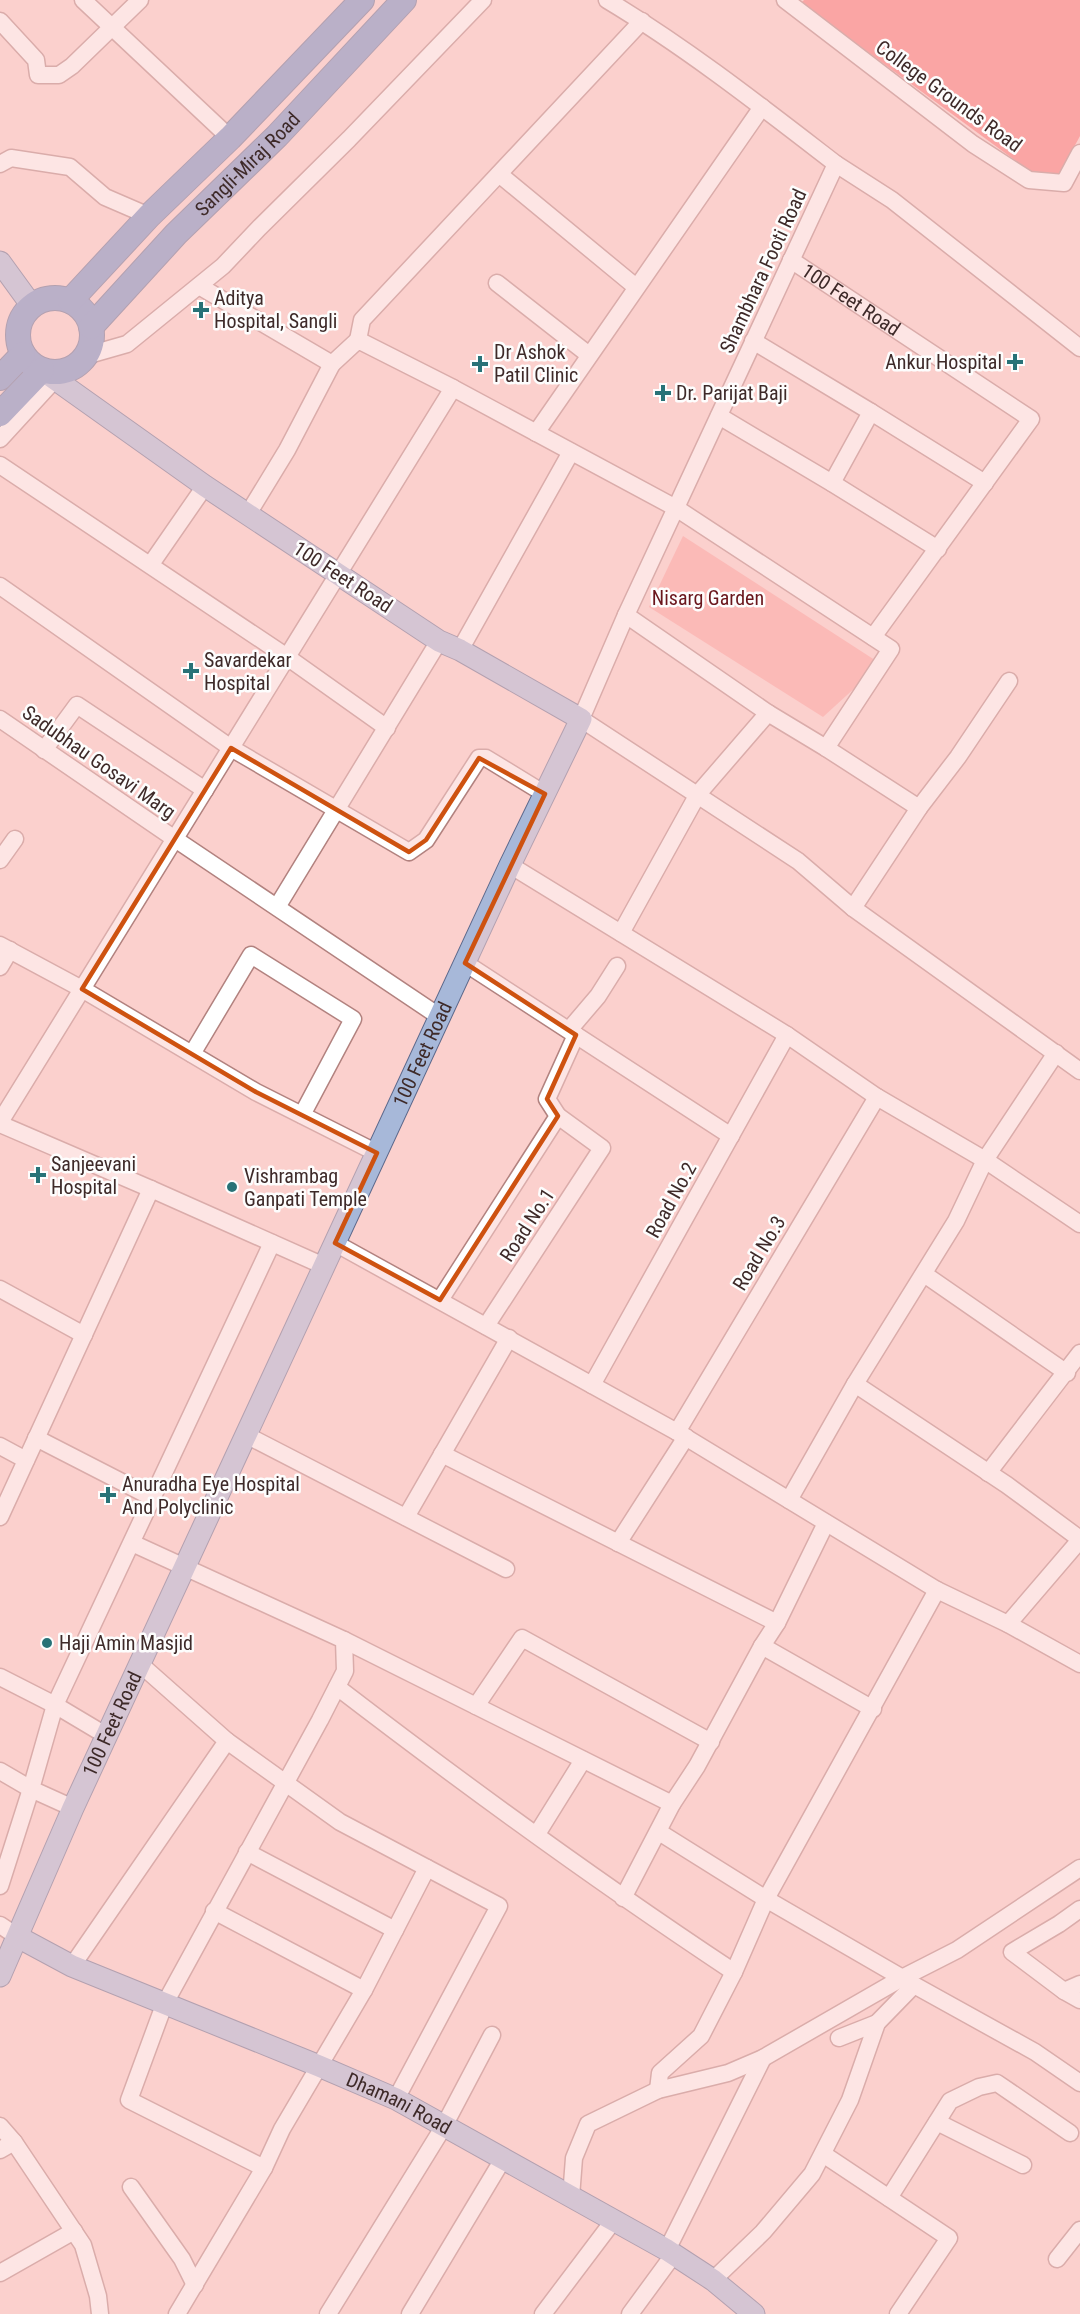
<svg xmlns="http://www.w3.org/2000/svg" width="1080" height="2314" font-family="'Roboto Condensed',sans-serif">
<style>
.green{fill:#faa09c}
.forest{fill:#f97272}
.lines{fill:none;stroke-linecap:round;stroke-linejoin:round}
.minor-casing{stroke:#b2827f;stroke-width:19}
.major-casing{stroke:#5c688b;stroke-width:23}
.highway-casing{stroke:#5c688b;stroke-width:26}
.minor{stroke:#fff;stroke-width:16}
.major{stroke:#a7b8d9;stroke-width:21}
.highway{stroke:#6c89c0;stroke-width:24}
.marked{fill:none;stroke:#ce5210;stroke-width:4.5;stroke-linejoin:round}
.poi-dot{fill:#287277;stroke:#fdfdfd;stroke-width:2}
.labels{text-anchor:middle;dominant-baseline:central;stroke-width:5;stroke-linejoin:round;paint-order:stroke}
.street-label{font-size:20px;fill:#3e2a29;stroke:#fdfdfd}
.poi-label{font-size:20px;fill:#3e2a29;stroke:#fdfdfd;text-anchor:start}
.park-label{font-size:20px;fill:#6a161c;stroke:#fdfdfd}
</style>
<rect width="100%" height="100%" fill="#fbd0cd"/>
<path class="green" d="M 683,536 L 881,664 L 823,717 L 649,607 Z"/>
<path class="forest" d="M 804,0 L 1080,0 L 1080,136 L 1059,175 L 1031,172 L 801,3 Z"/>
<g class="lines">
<defs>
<g id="minor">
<path d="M 83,0 L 230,138"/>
<path d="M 607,0 C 687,48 762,107 836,164 L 626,615 L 581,719 L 798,861 L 853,908 L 1080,1071"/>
<path d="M 785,0 L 973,144 L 1029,180 L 1064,183 L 1080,153"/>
<path d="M 0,21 L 36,60 L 38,75 L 59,75 L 72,66 L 140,0"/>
<path d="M 0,164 L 11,158 L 70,167 L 105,197 L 149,216"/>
<path d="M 836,164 L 892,200 L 1080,348"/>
<path d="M 499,174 L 636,287"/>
<path id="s1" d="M 791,260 L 1031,419 L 873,637"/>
<path d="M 497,283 L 589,355"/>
<path d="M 199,286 L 332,364 L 358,340 L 453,388"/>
<path d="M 358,340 L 362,320 L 642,21"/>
<path d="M 753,341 L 871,412 L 832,483"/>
<path d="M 85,356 L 127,344 L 223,266 L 259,228 L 349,139 L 483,0"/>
<path d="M 871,412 L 985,483"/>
<path d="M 719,416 L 832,483 L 938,549"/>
<path d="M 536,433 L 762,107"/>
<path d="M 0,439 L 55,379"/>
<path d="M 0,465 L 287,657 L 387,728"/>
<path d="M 248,514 L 287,450 L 332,364"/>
<path d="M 151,564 L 205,486"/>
<path d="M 0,586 L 231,748 L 409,852 L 426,840 L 479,758 L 486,758 L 545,794"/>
<path d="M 626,615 L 768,713 L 826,748 L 919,808"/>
<path d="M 460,650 L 571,452"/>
<path d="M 0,719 L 175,839 L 440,1017"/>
<path d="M 44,750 L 77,705 L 205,790"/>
<path d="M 0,860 L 15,839"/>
<path d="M 510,865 L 787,1035 L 877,1097 L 985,1160 L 1080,1224"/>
<path d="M 277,907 L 439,641"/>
<path d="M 853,908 L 919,808 L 958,757 L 1009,681"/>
<path d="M 621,933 L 698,794 L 768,713"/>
<path d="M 0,945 L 82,989 L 256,1092 L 377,1153"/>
<path d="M 465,963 L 731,1136"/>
<path d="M 0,967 L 10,950"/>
<path d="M 569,1030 L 598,996 L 617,966"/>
<path d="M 192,1054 L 251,955 L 353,1019 L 302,1115"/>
<path d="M 0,1122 L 453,388 L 676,508 L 891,649 L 826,748"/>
<path d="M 0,1124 L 151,1189 L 324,1266"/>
<path d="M 335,1243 L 677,1432 L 937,1590 L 1008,1624 L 1080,1664"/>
<path d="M 924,1274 L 1067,1373"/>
<path d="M 0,1289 L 84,1335"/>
<path d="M 440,1300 L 558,1116 L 547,1099 L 576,1035"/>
<path d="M 486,1326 L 602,1148 L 558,1116"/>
<path d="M 855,1384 L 1007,1485 L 1080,1539"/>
<path d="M 592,1385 L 787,1035"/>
<path d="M 677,1432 L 877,1097"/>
<path d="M 246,1435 L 506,1569"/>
<path d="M 36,1438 L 153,1498"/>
<path d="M 0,1446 L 26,1460"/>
<path d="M 442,1454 L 777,1623"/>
<path d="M 988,1473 L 1080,1353"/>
<path d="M 789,1500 L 855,1384 L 956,1221 L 985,1160 L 1056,1053"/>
<path d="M 0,1517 L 151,1189"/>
<path d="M 406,1517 L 509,1338"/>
<path d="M 132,1543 L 344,1640 L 345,1671 L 320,1720 L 164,2005 L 129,2100 L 264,2168"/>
<path d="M 618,1543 L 686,1437"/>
<path d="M 1008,1624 L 1080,1540"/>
<path d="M 344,1640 L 672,1804"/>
<path d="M 762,1646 L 873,1709"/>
<path d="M 0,1677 L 55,1705 L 272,1243"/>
<path d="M 337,1687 C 466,1786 598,1882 734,1972"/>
<path d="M 476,1706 L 522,1638 L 711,1742"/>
<path d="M 227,1741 L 340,1822 L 499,1906 L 396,2099"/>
<path d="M 0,1771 L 31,1789 L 0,1886"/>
<path d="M 73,1808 L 31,1789 L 55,1705 L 107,1736"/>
<path d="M 659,1832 L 766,1899 L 911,1983"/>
<path d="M 537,1834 L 583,1760"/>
<path d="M 247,1852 L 395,1930"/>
<path d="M 623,1898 L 672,1804 L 697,1766 L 762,1646 L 777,1623 L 826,1523"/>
<path d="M 214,1911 L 364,1990"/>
<path d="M 0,1925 L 18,1937"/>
<path d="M 72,1966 L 227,1741 L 140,1664"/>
<path d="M 1080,1984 L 1064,1991 L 1080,2000"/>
<path d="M 1064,1991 L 1012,1952 L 1059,1924 L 1080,1909"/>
<path d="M 839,2038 L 877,2023"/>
<path d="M 658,2090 L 660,2073 L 701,2036 L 734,1972 L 766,1899 L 937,1590"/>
<path d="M 937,2122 L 1023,2165"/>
<path d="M 0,2126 L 14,2142"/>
<path d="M 0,2150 L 14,2142 L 83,2245 L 98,2296 L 100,2314"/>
<path d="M 823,2154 L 949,2238 L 898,2314"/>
<path d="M 131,2187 L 182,2259 L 195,2285"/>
<path d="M 571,2197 L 574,2158 L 588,2124 L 658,2090 L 728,2073 L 763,2058 L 902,1978 L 957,1950 L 1080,1868"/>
<path d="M 889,2198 L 950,2101 L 979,2087 L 997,2083 L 1070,2133"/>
<path d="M 667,2250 L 763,2058"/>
<path d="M 1057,2259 L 1080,2230"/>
<path d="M 0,2273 L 74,2231"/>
<path d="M 713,2280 L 763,2232 L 812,2174 L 850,2100 L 877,2023 L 914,1985 L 1035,2052 L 1080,2083"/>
<path d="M 177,2314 L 264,2168 L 282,2129 L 364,1990 L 427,1868"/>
<path d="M 328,2314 L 444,2126 L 492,2035"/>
<path d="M 410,2314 L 503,2159"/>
<path d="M 543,2314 L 614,2220"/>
<path d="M 630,2314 L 674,2254"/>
</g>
<g id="major">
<path d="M 0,262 L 32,306"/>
<path id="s2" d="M 18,1937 L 72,1966 L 319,2066 L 396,2099 L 667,2250 L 713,2280 L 754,2314"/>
<path id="s3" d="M 0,1976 L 73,1808 L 510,865 L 581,719 L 460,650 L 439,641 L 205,486 L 42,370"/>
</g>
<g id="highway">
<circle cx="55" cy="335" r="37"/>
<path d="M 70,301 L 149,216 L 230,138 L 362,0"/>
<path id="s4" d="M 91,327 L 176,234 L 277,136 L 404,0"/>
<path d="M 0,378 L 23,354"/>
<path d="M 0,414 L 42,370"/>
</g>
</defs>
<use href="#minor" class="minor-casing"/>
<use href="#major" class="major-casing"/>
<use href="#highway" class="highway-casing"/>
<use href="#minor" class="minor"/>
<use href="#major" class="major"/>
<use href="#highway" class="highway"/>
</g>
<path d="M0 0H1080V2314H0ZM 231,748 L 409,852 L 426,840 L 479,758 L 545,794 L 465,963 L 576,1035 L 547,1099 L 558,1116 L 440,1300 L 335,1243 L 377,1153 L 256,1092 L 82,989 Z" fill="#fbd0cd" fill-opacity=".55" fill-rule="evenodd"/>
<path class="marked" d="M 231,748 L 409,852 L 426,840 L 479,758 L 545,794 L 465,963 L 576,1035 L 547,1099 L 558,1116 L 440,1300 L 335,1243 L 377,1153 L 256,1092 L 82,989 Z"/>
<g class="poi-dot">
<path d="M198 301h6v6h6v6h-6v6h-6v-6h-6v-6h6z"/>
<path d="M1012 353h6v6h6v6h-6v6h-6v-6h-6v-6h6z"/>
<path d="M477 355h6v6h6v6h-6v6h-6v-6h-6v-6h6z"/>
<path d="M660 384h6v6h6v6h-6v6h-6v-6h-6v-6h6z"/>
<path d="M188 662h6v6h6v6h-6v6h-6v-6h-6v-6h6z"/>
<path d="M35 1166h6v6h6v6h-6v6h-6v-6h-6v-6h6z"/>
<circle cx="232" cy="1187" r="6"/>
<path d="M105 1486h6v6h6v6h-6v6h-6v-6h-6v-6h6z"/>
<circle cx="47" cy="1643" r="6"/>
</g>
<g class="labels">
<g class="street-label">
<text transform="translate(949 96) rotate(36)">College Grounds Road</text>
<text stroke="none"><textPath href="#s4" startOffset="226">Sangli-Miraj Road</textPath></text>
<text transform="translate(763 271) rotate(-65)">Shambhara Footi Road</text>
<text stroke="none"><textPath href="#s1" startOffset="72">100 Feet Road</textPath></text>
<text transform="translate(343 577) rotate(33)">100 Feet Road</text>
<text transform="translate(99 762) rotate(35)">Sadubhau Gosavi Marg</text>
<text stroke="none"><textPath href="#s3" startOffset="1014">100 Feet Road</textPath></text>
<text transform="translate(671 1200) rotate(-61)">Road No.2</text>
<text transform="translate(527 1225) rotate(-57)">Road No.1</text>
<text transform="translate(759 1253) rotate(-59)">Road No.3</text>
<text stroke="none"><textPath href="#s3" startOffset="276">100 Feet Road</textPath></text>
<text stroke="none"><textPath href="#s2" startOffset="416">Dhamani Road</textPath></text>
</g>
<g class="poi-label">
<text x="214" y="298">Aditya<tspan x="214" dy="23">Hospital, Sangli</tspan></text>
<text x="494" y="352">Dr Ashok<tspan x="494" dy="23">Patil Clinic</tspan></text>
<text x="1002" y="362" text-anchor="end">Ankur Hospital</text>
<text x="676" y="393">Dr. Parijat Baji</text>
<text x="204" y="660">Savardekar<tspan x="204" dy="23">Hospital</tspan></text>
<text x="51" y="1164">Sanjeevani<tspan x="51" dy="23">Hospital</tspan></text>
<text x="244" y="1176">Vishrambag<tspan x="244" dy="23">Ganpati Temple</tspan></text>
<text x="122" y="1484">Anuradha Eye Hospital<tspan x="122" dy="23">And Polyclinic</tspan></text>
<text x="59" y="1643">Haji Amin Masjid</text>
</g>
<g class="park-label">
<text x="708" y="598">Nisarg Garden</text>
</g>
</g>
</svg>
